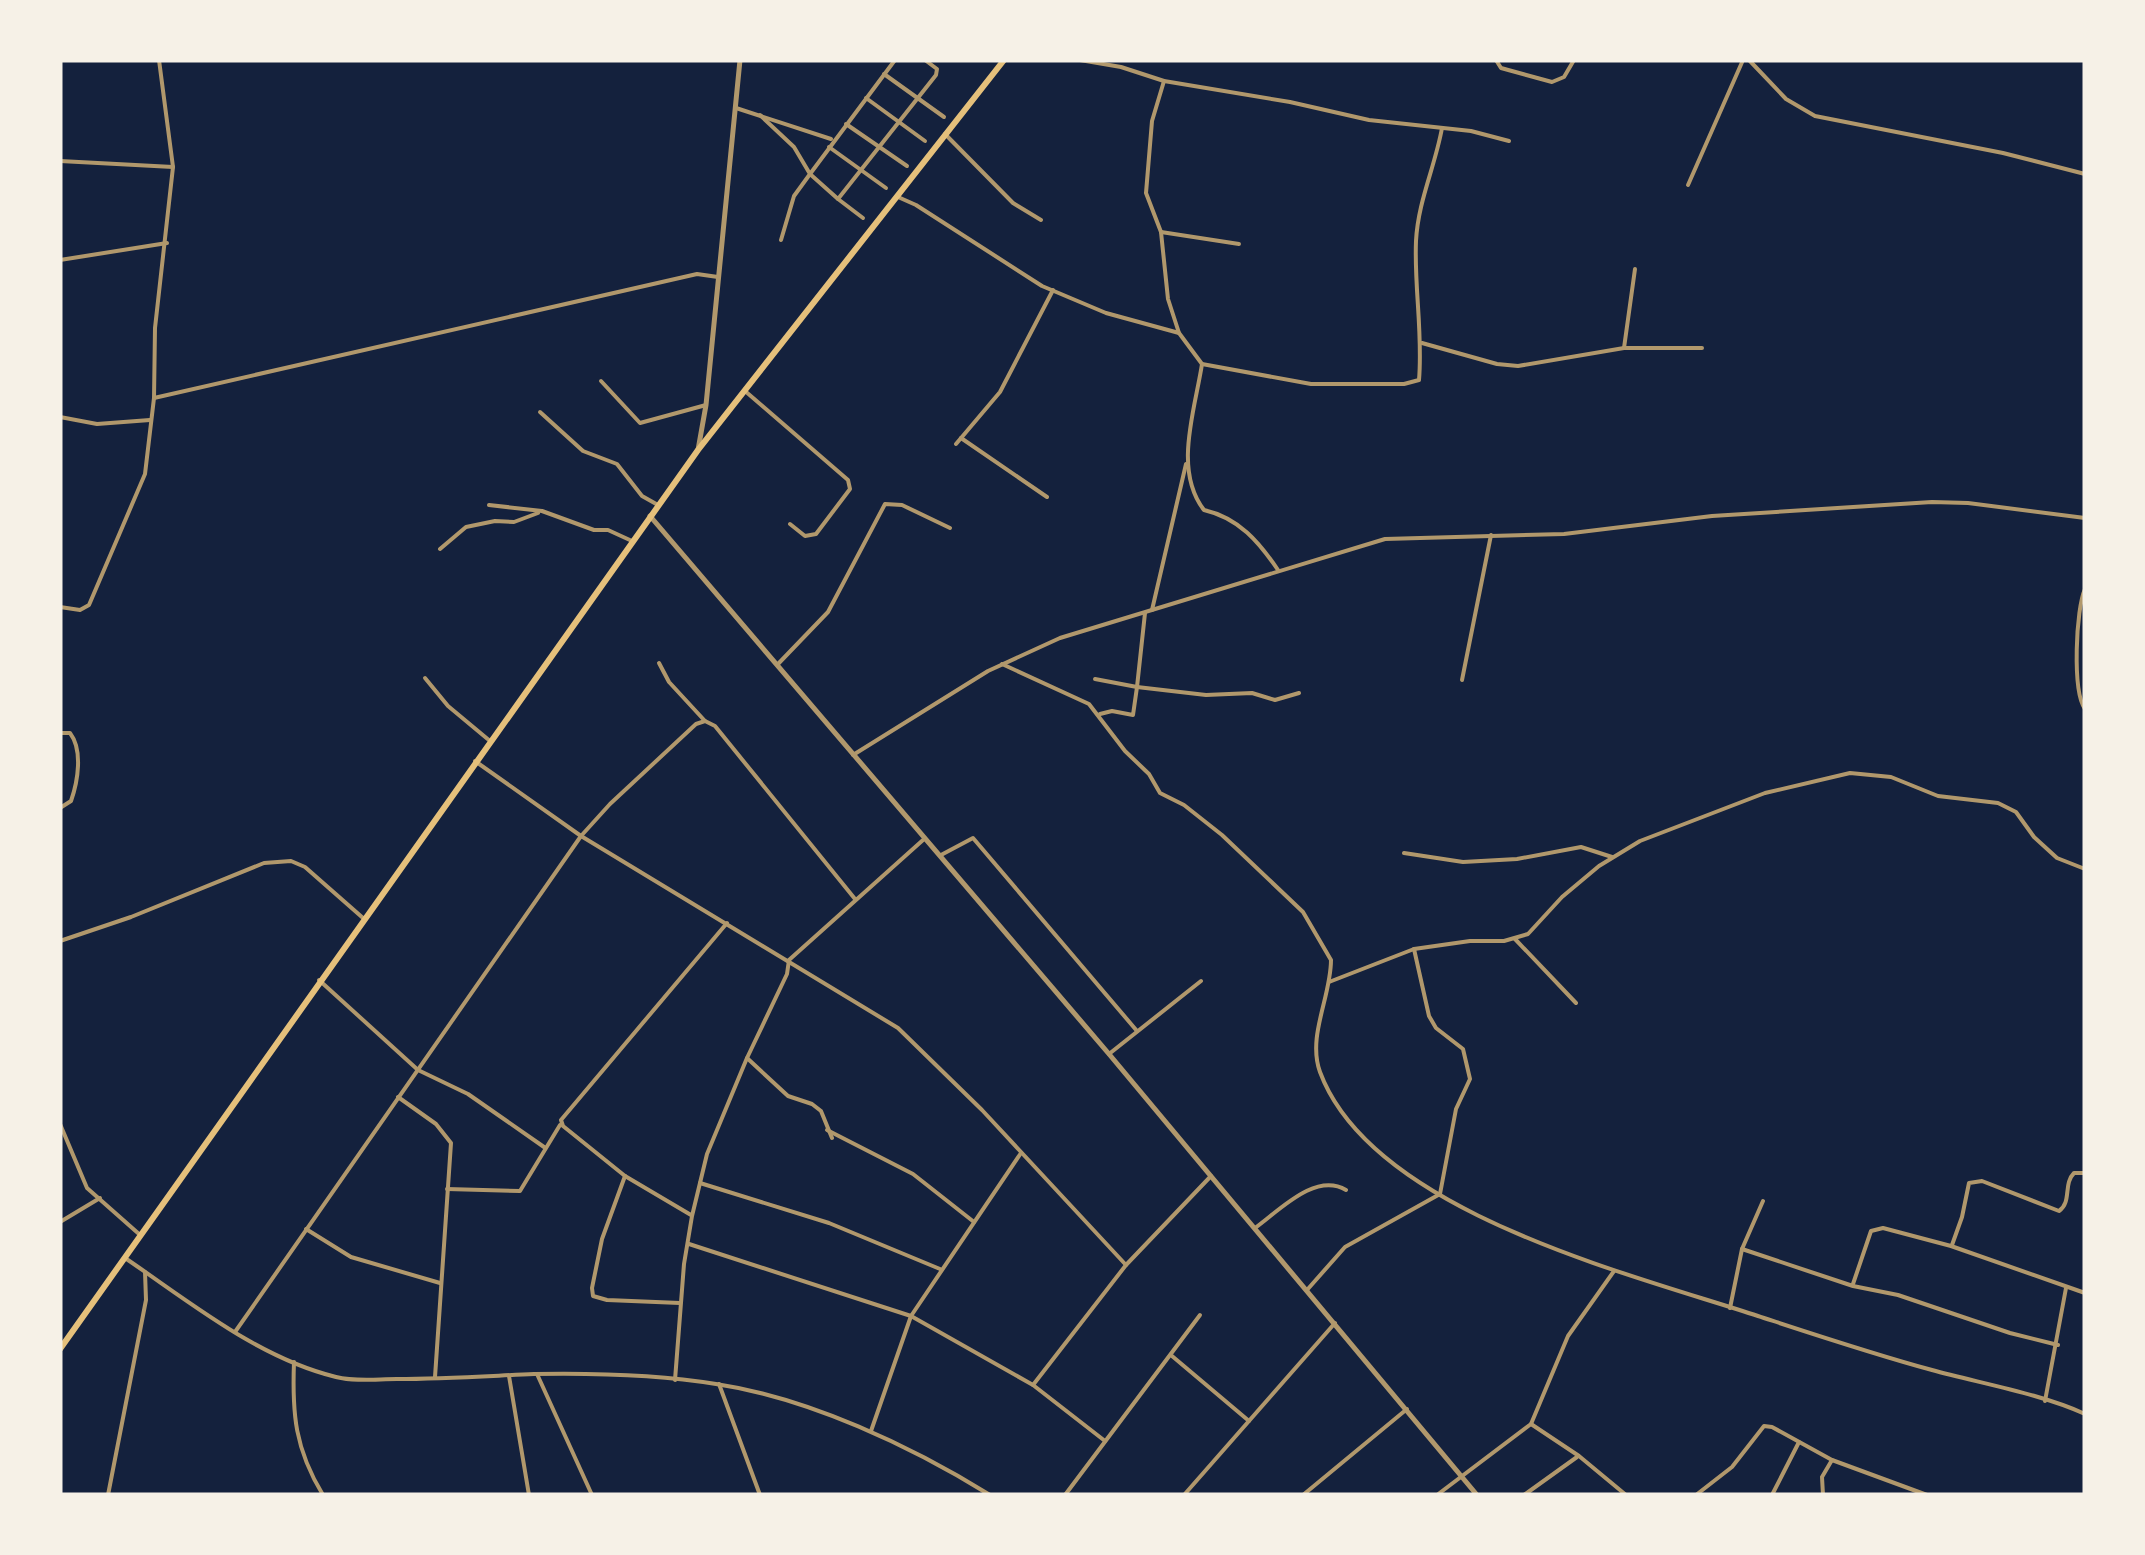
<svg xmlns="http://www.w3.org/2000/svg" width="2145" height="1555" font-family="Poppins,sans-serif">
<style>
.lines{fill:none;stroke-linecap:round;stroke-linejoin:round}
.minor{stroke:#b1986c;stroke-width:4}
.tertiary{stroke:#b1986c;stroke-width:5}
.primary{stroke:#e5c07b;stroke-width:6}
</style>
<rect width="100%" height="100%" fill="#14213d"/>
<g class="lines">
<g class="minor">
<path d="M 895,60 L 810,174 L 838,199 L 936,75 L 937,69 L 925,60"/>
<path d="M 1080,60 L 1121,67 L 1164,81 L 1290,102 L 1369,120 L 1471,131 L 1509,141"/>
<path d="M 1496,60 L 1501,68 L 1552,82 L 1564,77 L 1574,60"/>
<path d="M 1749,60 L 1786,99 L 1815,116 L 2003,153 L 2085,174"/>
<path d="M 884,74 L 944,117"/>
<path d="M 866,98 L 925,141"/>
<path d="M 736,108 L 831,139"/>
<path d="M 760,115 L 794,147 L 810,174 L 794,196 L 781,240"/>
<path d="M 846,124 L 907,166"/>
<path d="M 945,134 L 1013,203 L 1041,220"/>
<path d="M 829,147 L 886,188"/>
<path d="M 60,161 L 173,167"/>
<path d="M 1688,185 L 1743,60"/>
<path d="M 898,197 L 916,205 L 1042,286 L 1106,313 L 1179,333 L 1168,299 L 1161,232 L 1146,193 L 1152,121 L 1164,81"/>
<path d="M 838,199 L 863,218"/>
<path d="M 1161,232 L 1239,244"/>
<path d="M 60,260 L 167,243"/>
<path d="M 1179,333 L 1202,364 L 1311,384 L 1404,384 L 1419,380 C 1423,333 1414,287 1416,241 C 1418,201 1435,167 1442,128"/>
<path d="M 1422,343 L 1497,364 L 1518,366 L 1624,348 L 1702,348"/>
<path d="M 1624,348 L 1635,269"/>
<path d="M 1202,364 C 1195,410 1173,470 1204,510 C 1239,518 1259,542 1278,570"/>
<path d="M 601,381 L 640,423 L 706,405"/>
<path d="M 745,391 L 848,480 L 850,489 L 816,534 L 805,536 L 790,524"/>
<path d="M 154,398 L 697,274 L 718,277"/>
<path d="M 540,412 L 583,451 L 617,464 L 642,496 L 658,505"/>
<path d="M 60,417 L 97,424 L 150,420"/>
<path d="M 961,438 L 1047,497"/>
<path d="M 956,444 L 1000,392 L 1053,290"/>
<path d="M 489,505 L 542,511 L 594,530 L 608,530 L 632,541"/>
<path d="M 440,549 L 466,527 L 495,521 L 514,522 L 538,513"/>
<path d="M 2085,589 C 2076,608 2072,691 2085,709"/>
<path d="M 60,607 L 80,610 L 89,605 L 145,474 L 154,398 L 155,328 L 173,167 L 159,60"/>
<path d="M 1152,610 L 1186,464"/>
<path d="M 1145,613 L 1137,687 L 1206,695 L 1252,693 L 1275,700 L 1299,693"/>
<path d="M 659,663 L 669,682 L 705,721"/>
<path d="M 778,664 L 828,612 L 885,504 L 902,505 L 950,528"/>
<path d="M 1002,664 L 1089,704 L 1125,751 L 1149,774 L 1160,793 L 1184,805 L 1222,835 L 1303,912 L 1331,960 C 1331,997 1307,1036 1320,1072 C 1372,1212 1631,1274 1758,1316 C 1816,1335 1873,1354 1932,1370 C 1979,1383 2042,1394 2085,1414"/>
<path d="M 425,678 L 448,706 L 490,741"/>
<path d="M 1095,679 L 1137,687 L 1133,715 L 1112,711 L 1100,714"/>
<path d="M 1462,680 L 1491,535"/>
<path d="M 60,733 L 70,733 C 83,750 78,781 71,801 L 60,808"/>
<path d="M 853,755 L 988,671 L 1060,638 L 1385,539 L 1564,534 L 1712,516 L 1932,502 L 1968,503 L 2085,518"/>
<path d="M 475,761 L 581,836 L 898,1028 L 982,1110 L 1126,1265"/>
<path d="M 1404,853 L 1463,862 L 1517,859 L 1581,847 L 1612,857"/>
<path d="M 941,855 L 973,838 L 1137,1031"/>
<path d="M 1515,939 L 1576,1003"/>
<path d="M 60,941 L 131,917 L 264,863 L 291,861 L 305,867 L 363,918"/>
<path d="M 319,980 L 418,1070 L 468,1094 L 544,1147"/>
<path d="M 1329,982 L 1414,949 L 1470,941 L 1504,941 L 1528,934 L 1562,897 L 1599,866 L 1640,841 L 1765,793 L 1850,773 L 1891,777 L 1938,796 L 1998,803 L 2016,812 L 2034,837 L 2057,858 L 2085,869"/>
<path d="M 1109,1054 L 1201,981"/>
<path d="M 747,1058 L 788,1096 L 812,1104 L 821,1111 L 832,1138"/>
<path d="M 398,1097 L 436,1124 L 451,1143 L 435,1377"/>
<path d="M 60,1124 L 87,1188 L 139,1234"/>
<path d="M 827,1130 L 913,1174 L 974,1222"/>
<path d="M 625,1176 L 602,1239 L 592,1288 L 593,1296 L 607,1300 L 680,1303"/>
<path d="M 700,1183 L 829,1223 L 940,1269"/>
<path d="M 447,1189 L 520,1191 L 560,1125"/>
<path d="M 691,1215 L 625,1176 L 563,1126 L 561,1120 L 727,923"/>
<path d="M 60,1222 L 100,1198"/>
<path d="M 1255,1228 C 1280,1210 1315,1172 1346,1190"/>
<path d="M 306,1229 L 351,1257 L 440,1283"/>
<path d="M 689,1244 L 911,1316 L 1033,1385 L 1105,1441"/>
<path d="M 1952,1245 L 1962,1217 L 1969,1183 L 1982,1181 L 2059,1211 C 2072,1202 2063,1184 2074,1173 L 2085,1173"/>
<path d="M 1742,1249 L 1853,1286 L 1898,1295 L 2010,1333 L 2058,1345"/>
<path d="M 125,1258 C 190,1302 258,1358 336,1377 C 356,1382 377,1379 397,1379 C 443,1379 488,1376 534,1374 C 590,1373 661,1375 716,1384 C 809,1398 911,1446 990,1495"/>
<path d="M 1853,1284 L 1871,1231 L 1883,1228 L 1951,1246 L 2085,1293"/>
<path d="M 1307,1290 L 1345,1247 L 1440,1194 L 1456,1109 L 1470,1079 L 1463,1049 L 1436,1028 L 1429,1016 L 1414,949"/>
<path d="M 1730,1308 L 1742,1249 L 1763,1201"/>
<path d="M 235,1332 L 581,836 L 610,804 L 696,724 L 705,721 L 715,726 L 855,899"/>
<path d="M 1172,1356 L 1249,1421"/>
<path d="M 294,1362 C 292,1414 295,1449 323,1495"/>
<path d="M 537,1374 L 592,1495"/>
<path d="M 509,1376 L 529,1495"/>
<path d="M 675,1380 L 684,1264 L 692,1216 L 707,1154 L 747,1058 L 787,974 L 789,960 L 923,840"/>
<path d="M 719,1384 L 760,1495"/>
<path d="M 1033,1385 L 1126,1265 L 1211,1176"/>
<path d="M 2045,1401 L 2066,1288"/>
<path d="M 1531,1424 L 1579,1456 L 1626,1495"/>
<path d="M 871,1431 L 911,1316 L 1021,1153"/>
<path d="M 108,1495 L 146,1300 L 145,1272"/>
<path d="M 1065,1495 L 1200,1315"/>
<path d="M 1184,1495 L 1335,1323"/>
<path d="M 1303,1495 L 1407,1409"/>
<path d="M 1437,1495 L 1531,1424 L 1568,1336 L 1614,1271"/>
<path d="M 1524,1495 L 1577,1457"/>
<path d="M 1696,1495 L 1732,1467 L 1764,1426 L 1772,1427 L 1832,1460 L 1927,1495"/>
<path d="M 1772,1495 L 1799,1442"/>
<path d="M 1823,1495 L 1822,1477 L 1832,1460"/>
</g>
<g class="tertiary">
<path d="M 698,450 L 706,405 L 740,60"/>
<path d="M 650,516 L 1109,1054 L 1477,1495"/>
</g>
<path class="primary" d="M 60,1349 L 698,450 L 1004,60"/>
</g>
<rect width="2145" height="1555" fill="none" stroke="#f6f1e7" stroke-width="125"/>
</svg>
